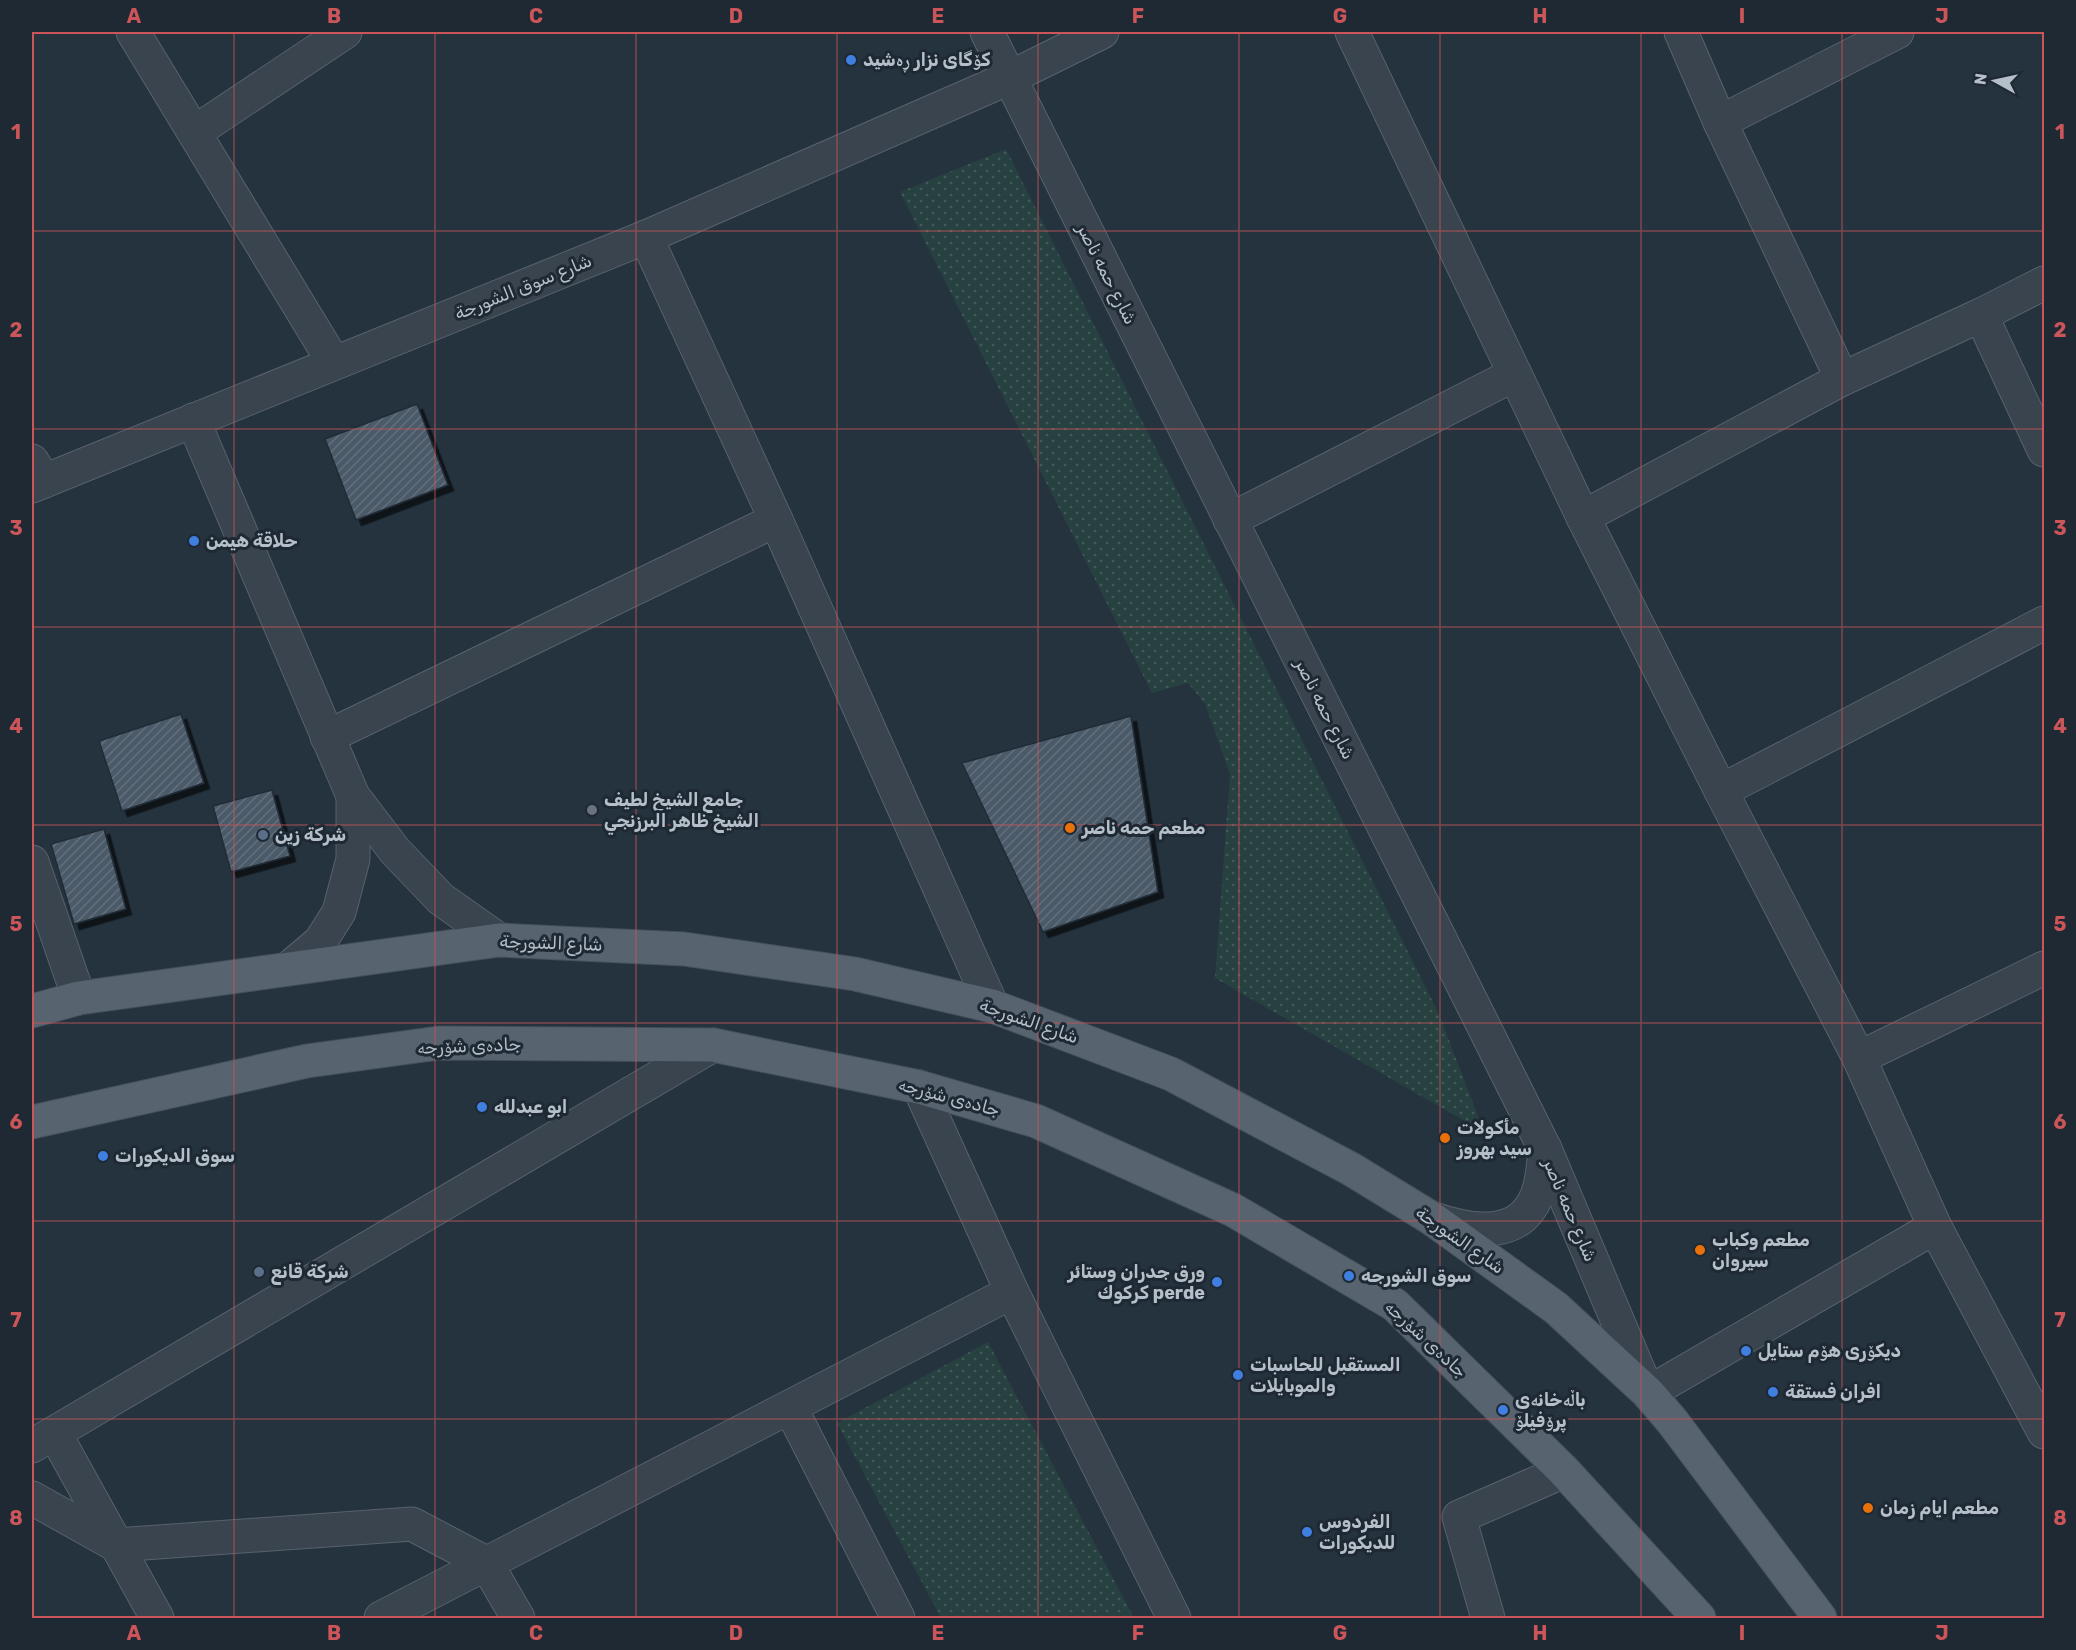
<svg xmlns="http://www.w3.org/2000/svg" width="2076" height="1650" font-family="Rubik,'Noto Naskh Arabic',sans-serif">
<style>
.park{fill:url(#park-dots)}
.building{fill:url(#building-hatch);stroke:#202b36;stroke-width:1.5;filter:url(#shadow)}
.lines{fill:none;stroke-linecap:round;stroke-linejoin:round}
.minor-casing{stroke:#57626d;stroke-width:35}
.tertiary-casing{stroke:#57626d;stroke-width:35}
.primary-casing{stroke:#45505b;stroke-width:35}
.minor{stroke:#39444f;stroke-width:33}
.tertiary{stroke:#39444f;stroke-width:33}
.primary{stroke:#57646f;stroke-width:33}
.grid{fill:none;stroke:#cc5559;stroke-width:1.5;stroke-opacity:0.55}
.shop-dot{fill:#3f7fe0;stroke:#1e2934;stroke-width:2}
.worship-dot{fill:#6b7280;stroke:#1e2934;stroke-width:2}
.food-dot{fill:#e8710a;stroke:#1e2934;stroke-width:2}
.service-dot{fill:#5c6f8a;stroke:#1e2934;stroke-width:2}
.labels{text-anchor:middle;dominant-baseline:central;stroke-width:6;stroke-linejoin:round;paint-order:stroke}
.poi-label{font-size:18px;font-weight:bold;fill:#b5bfca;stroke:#1e2934;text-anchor:start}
.street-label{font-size:18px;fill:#b5bfca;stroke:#1e2934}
.neatline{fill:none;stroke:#cc5559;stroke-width:2}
.grid-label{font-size:20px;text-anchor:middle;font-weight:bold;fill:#cc5559}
</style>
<defs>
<pattern id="park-dots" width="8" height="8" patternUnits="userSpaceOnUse" patternTransform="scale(1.5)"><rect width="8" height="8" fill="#274040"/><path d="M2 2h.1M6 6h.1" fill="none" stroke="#445a5a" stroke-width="1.8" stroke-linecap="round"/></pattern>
<pattern id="building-hatch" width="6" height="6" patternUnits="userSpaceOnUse" patternTransform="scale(1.5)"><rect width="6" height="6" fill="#4b5a68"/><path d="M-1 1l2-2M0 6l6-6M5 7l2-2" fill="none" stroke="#63707c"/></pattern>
<filter id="shadow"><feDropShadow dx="5.5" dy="5.5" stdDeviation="0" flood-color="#0009"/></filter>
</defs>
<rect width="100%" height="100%" fill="#25333f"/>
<g class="park">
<path d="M 1006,149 L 1439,1014 L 1484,1132 L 1215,978 L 1230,774 L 1205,704 L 1188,683 L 1152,693 L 900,192 Z"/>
<path d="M 988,1342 L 1134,1618 L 941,1618 L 837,1423 Z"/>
</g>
<g class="building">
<path d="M 417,404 L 448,485 L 356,520 L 325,439 Z"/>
<path d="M 181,714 L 204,783 L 122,811 L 99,741 Z"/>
<path d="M 1131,716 L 1158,892 L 1043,932 L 962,763 Z"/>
<path d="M 272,790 L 290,856 L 231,872 L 213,806 Z"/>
<path d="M 104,829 L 126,909 L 74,924 L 51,844 Z"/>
</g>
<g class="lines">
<defs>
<g id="minor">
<path d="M 133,32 L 334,363"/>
<path d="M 1352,32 L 1583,517 L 1721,791 L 1859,1058 L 1935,1227 L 2044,1432"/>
<path d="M 1681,32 L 1720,122 L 1842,379"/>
<path d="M 1720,122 L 1897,32"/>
<path d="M 195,132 L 345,32"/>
<path d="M 646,237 L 776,520 L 992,1006"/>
<path d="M 1981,315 L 2044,450"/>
<path d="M 193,420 L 353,796 L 395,851 L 441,899 L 499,940"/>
<path d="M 32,461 L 44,481"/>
<path d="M 1583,517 L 1842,379 L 1981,315 L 2044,283"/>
<path d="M 1230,520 L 1515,374"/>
<path d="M 327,737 L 776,520"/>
<path d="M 1721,791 L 2044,623"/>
<path d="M 32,862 L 79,998"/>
<path d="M 288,969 L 320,942 L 339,912 L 353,859 L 353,796"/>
<path d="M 1859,1058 L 2044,968"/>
<path d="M 919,1087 L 1012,1292 L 1174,1618"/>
<path d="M 1648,1393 L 1935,1227"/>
<path d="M 790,1407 L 898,1618"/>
<path d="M 55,1434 L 157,1618"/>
<path d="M 32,1446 L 713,1045"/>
<path d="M 32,1498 L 116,1545 L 412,1524 L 486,1563 L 518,1618"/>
<path d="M 381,1618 L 1012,1292"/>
<path d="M 1488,1618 L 1459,1517 L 1564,1471"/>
</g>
<g id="tertiary">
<path d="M 987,32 L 1545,1149 L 1648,1393"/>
<path d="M 32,486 L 646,237 L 1009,78 L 1102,32"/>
<path d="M 1431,1218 C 1473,1233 1526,1241 1540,1186 C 1543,1174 1544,1161 1545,1149"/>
</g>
<g id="primary">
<path d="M 32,1011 L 79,998 L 499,940 L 684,949 L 855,974 L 992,1006 L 1171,1074 L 1351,1169 L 1431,1218 L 1556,1308 L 1648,1393 L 1672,1421 L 1820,1618"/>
<path d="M 32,1122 L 307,1061 L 439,1043 L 713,1045 L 919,1087 L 1036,1121 L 1233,1210 L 1395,1305 L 1564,1471 L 1699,1618"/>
</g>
</defs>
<use href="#minor" class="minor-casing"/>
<use href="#tertiary" class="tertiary-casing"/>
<use href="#primary" class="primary-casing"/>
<use href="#minor" class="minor"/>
<use href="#tertiary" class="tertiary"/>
<use href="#primary" class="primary"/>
</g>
<path class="grid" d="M 234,32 L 234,1618M 435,32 L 435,1618M 636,32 L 636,1618M 837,32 L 837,1618M 1038,32 L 1038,1618M 1239,32 L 1239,1618M 1440,32 L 1440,1618M 1641,32 L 1641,1618M 1842,32 L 1842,1618M 32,231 L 2044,231M 32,429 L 2044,429M 32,627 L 2044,627M 32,825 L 2044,825M 32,1023 L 2044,1023M 32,1221 L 2044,1221M 32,1419 L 2044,1419"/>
<g class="shop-dot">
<circle cx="851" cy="60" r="6"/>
<circle cx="194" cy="541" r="6"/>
<circle cx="482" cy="1107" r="6"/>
<circle cx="103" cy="1156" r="6"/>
<circle cx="1349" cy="1276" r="6"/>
<circle cx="1217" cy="1282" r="6"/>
<circle cx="1746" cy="1351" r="6"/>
<circle cx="1238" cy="1375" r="6"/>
<circle cx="1773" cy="1392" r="6"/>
<circle cx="1503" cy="1410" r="6"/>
<circle cx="1307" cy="1532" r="6"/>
</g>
<circle class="worship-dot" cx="592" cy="810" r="6"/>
<g class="food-dot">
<circle cx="1070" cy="828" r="6"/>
<circle cx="1445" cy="1138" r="6"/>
<circle cx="1700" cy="1250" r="6"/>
<circle cx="1868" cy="1508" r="6"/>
</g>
<g class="service-dot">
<circle cx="263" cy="835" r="6"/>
<circle cx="259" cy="1272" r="6"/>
</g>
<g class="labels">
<g class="poi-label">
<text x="863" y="60">کۆگای نزار ڕەشید</text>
<text x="206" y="541">حلاقة هيمن</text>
<text x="604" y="800">جامع الشيخ لطيف<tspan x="604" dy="21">الشيخ ظاهر البرزنجي</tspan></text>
<text x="1082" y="828">مطعم حمه ناصر</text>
<text x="275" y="835">شركة زين</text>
<text x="494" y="1107">ابو عبدلله</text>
<text x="1457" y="1128">مأكولات<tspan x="1457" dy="21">سيد بهروز</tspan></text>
<text x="115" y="1156">سوق الديكورات</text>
<text x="1712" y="1240">مطعم وكباب<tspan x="1712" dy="21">سيروان</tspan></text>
<text x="271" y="1272">شركة قانع</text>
<text x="1205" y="1272" text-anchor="end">ورق جدران وستائر<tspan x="1205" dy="21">كركوك perde</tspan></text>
<text x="1361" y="1276">سوق الشورجه</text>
<text x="1758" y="1351">دیکۆری هۆم ستایل</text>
<text x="1250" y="1365">المستقبل للحاسبات<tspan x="1250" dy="21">والموبايلات</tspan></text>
<text x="1785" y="1392">افران فستقة</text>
<text x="1515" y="1400">باڵەخانەی<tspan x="1515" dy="21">پرۆفیلۆ</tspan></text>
<text x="1880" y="1508">مطعم ايام زمان</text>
<text x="1319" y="1522">الفردوس<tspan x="1319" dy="21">للديكورات</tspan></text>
</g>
<g class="street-label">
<text transform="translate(1107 274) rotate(63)">شارع حمه ناصر</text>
<text transform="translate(523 287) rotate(-22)">شارع سوق الشورجة</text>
<text transform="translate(1325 709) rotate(63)">شارع حمه ناصر</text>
<text transform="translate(551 943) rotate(2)">شارع الشورجة</text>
<text transform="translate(1029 1021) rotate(19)">شارع الشورجة</text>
<text transform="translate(469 1046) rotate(-2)">جادەی شۆرجە</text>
<text transform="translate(949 1097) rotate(15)">جادەی شۆرجە</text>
<text transform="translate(1570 1210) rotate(67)">شارع حمه ناصر</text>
<text transform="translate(1460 1240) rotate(35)">شارع الشورجة</text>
<text transform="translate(1426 1339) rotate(43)">جادەی شۆرجە</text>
</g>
</g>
<rect width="2076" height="1650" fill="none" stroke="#1e2934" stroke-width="66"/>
<g transform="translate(1995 81) rotate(278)" stroke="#1e2934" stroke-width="4.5" paint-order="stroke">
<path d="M0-4.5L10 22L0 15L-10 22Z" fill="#b5bfca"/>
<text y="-9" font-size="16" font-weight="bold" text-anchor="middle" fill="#b5bfca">N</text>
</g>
<rect x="33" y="33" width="2010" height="1584" class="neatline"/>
<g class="grid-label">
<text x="134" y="23">A</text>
<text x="334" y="23">B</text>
<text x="536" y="23">C</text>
<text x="736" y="23">D</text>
<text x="938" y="23">E</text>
<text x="1138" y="23">F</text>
<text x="1340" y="23">G</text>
<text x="1540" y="23">H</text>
<text x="1742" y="23">I</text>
<text x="1942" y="23">J</text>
<text x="16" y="139">1</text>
<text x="2060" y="139">1</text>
<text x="16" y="337">2</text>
<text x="2060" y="337">2</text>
<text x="16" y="535">3</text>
<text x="2060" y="535">3</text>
<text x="16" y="733">4</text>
<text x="2060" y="733">4</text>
<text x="16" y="931">5</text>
<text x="2060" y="931">5</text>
<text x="16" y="1129">6</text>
<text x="2060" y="1129">6</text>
<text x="16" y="1327">7</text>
<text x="2060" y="1327">7</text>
<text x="16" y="1525">8</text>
<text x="2060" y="1525">8</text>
<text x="134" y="1640">A</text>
<text x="334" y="1640">B</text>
<text x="536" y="1640">C</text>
<text x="736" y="1640">D</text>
<text x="938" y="1640">E</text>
<text x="1138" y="1640">F</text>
<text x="1340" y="1640">G</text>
<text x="1540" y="1640">H</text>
<text x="1742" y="1640">I</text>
<text x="1942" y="1640">J</text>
</g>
</svg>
